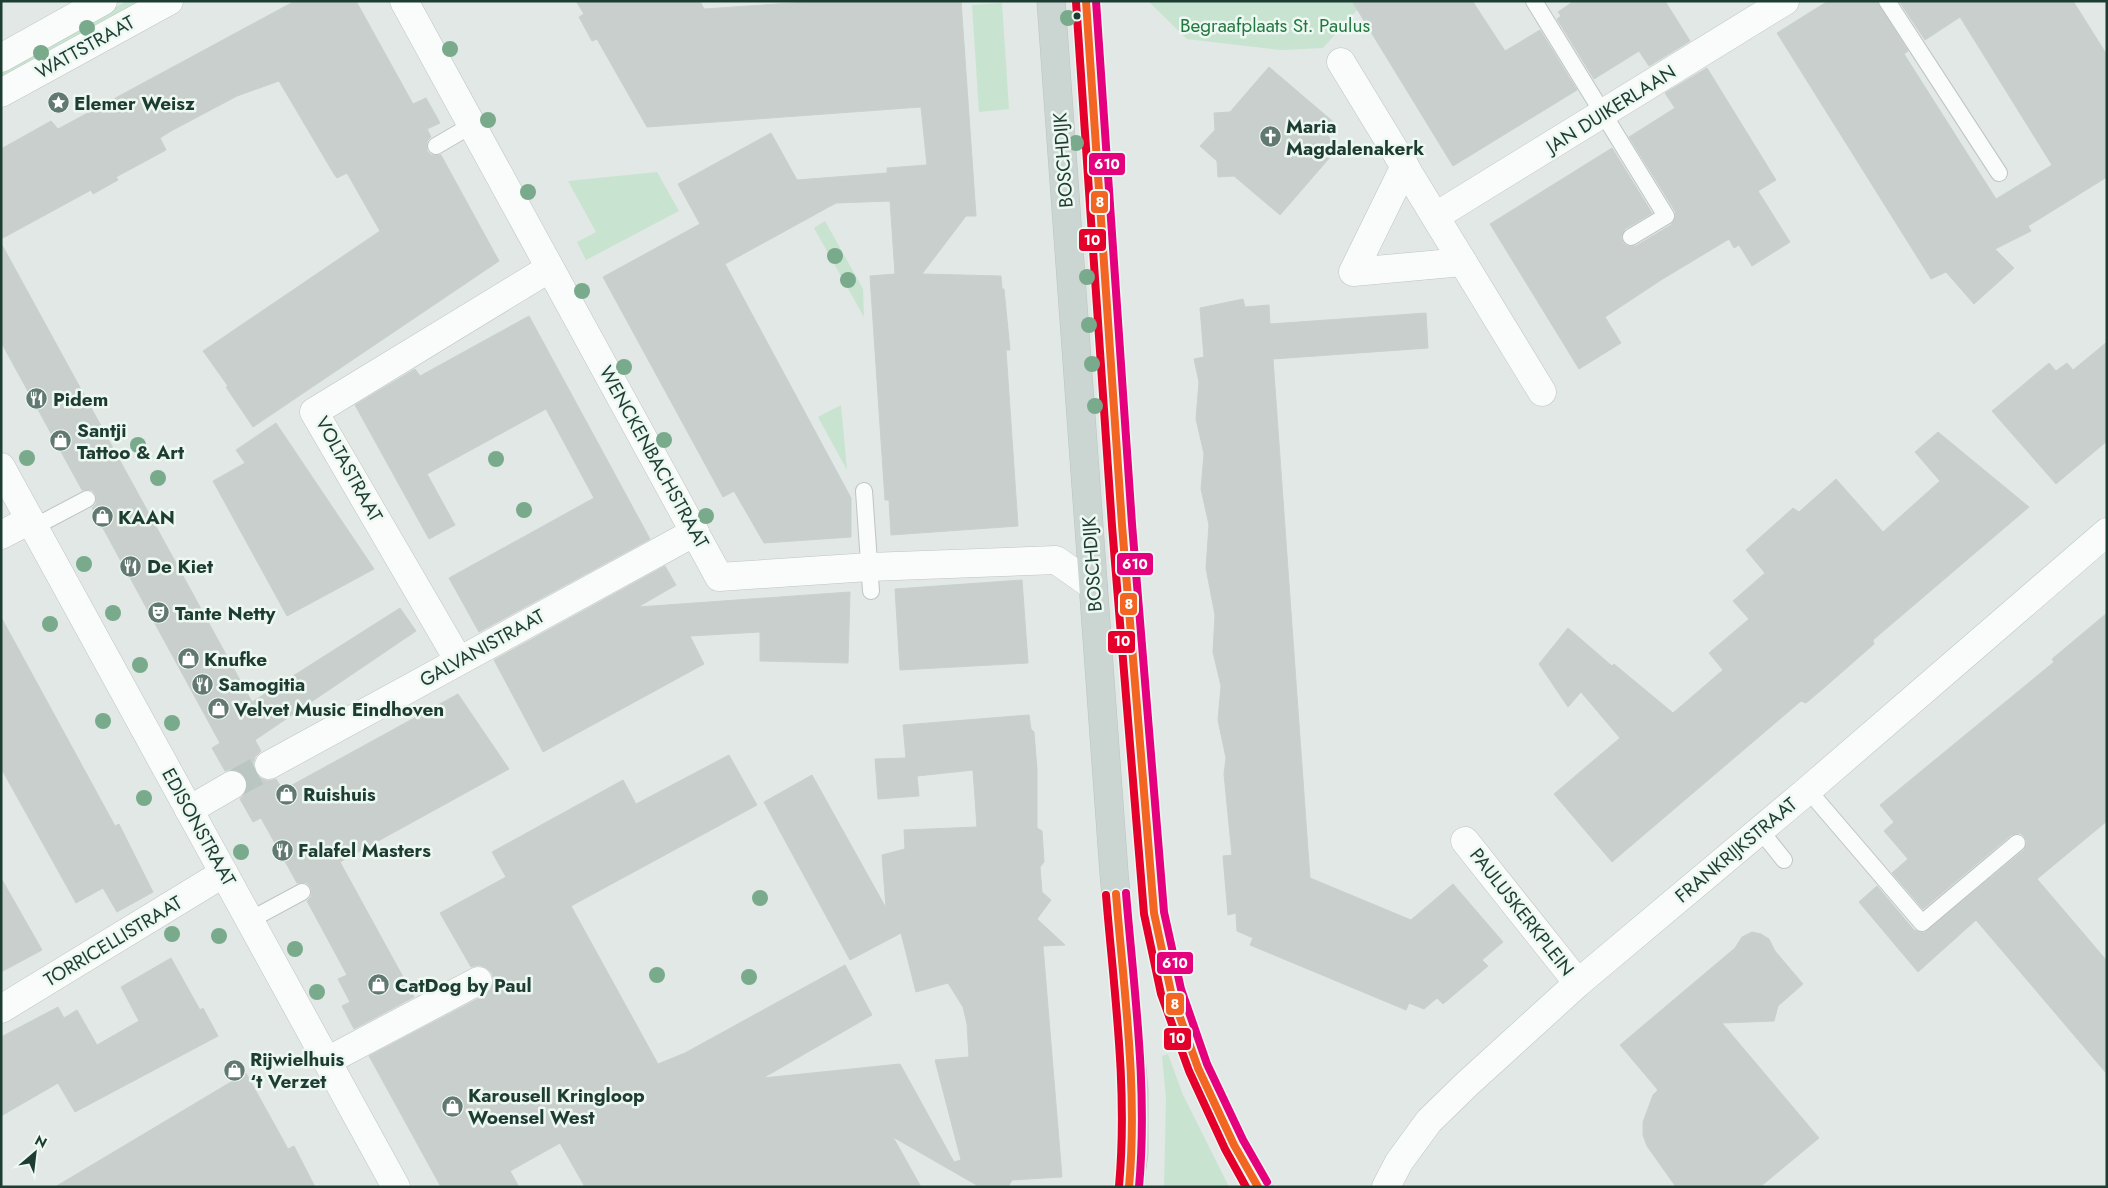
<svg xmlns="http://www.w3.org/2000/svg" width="2108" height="1188" font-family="Jost,sans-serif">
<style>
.green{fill:#c8e4d0}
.building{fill:#c8cfcc;stroke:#c9d1ce}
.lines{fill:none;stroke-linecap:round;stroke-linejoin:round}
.street-tunnel{stroke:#bac6c1;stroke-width:28;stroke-dasharray:28 14;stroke-linecap:butt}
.lane-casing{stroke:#bec5c2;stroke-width:18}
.street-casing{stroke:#bec5c2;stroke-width:29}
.secondary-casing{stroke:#bcc6c2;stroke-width:29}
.primary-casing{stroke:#bbc5c1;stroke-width:29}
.lane{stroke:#fafcfb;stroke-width:16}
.street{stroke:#fafcfb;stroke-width:28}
.secondary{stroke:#fafcfb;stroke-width:28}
.primary{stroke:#cbd5d2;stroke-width:28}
.bus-1-casing{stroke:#eef8f3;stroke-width:11}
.bus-2-casing{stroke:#eef8f3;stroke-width:11}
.bus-3-casing{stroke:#eef8f3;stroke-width:11}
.bus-1{stroke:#f26522;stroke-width:8}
.bus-2{stroke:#e4002b;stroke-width:8}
.bus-3{stroke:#e5007d;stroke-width:8}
.tree{fill:#78aa8b}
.bus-dot{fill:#1d3d33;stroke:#eef8f3;stroke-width:2}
.labels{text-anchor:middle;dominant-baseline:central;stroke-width:5;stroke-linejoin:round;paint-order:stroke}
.park-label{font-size:19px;fill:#237841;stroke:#eef8f3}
.street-label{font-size:19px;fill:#1d3d33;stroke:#eef8f3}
.poi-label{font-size:19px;font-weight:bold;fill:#1d3d33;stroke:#eef8f3;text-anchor:start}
.line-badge{stroke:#eef8f3;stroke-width:2}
.badge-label{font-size:14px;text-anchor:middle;font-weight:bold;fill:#fff}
</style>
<rect width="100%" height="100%" fill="#e1e8e5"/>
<g class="green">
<path d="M 127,1 L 147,1 L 1,80 L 1,70 Z"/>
<path d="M 1148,1 L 1365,1 L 1323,48 L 1281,50 L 1187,39 Z"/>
<path d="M 1002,3 L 1009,109 L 979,112 L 972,5 Z"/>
<path d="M 657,172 L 679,211 L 586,260 L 577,242 L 596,232 L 568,181 Z"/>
<path d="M 825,221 L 863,289 L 864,317 L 814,228 Z"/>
<path d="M 841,405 L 847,470 L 818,417 Z"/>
<path d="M 1168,1054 L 1183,1095 L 1229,1187 L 1164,1187 L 1166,1098 L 1162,1056 Z"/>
</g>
<g class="building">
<path d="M 295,1 L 356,1 L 413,104 L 426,98 L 440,123 L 427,129 L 431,137 L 427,141 L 427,151 L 431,155 L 441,155 L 499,261 L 253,427 L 226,387 L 228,386 L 203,351 L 380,231 L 347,173 L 337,178 L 334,174 L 279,81 L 237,96 L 171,131 L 160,138 L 166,150 L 116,177 L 118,180 L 93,194 L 91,190 L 1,239 L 1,149 L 51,121 L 58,129 Z"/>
<path d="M 576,1 L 700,1 L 704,9 L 821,1 L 961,1 L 976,216 L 966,216 L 922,274 L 1001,276 L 1002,289 L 1004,289 L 1010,350 L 1006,350 L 1018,526 L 891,535 L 889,500 L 885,500 L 870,276 L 895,274 L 890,201 L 836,203 L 725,264 L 851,498 L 851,537 L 764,543 L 734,491 L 723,497 L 603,277 L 700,224 L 678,184 L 771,133 L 797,180 L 887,173 L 887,168 L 927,165 L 921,107 L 647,127 L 597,39 L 592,41 L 579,17 L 584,14 Z"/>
<path d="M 1352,1 L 1473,2 L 1505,51 L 1540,30 L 1577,90 L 1453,166 Z"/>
<path d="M 1574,1 L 1665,1 L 1690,41 L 1649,66 L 1639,51 L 1594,79 L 1557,19 L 1561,16 L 1558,12 Z"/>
<path d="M 1828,1 L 1877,1 L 1908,51 L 1904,54 L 1996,199 L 2052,165 L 1960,17 L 1925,40 L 1899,1 L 2073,1 L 2107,55 L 2107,177 L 2028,226 L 2031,231 L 1995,249 L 2014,268 L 1974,304 L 1946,272 L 1931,279 L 1777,33 Z"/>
<path d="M 1269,67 L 1337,125 L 1328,136 L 1338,148 L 1280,215 L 1234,176 L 1218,177 L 1217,161 L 1200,146 L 1215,130 L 1214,113 L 1230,112 Z"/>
<path d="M 1707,68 L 1776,180 L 1758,191 L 1790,242 L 1752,266 L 1739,245 L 1734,248 L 1729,239 L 1661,280 L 1605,317 L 1621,343 L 1579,369 L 1490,224 L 1612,148 L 1652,213 L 1625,229 L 1621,237 L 1623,243 L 1627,246 L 1636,246 L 1671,225 L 1676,216 L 1675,211 L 1629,137 L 1675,108 L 1665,93 Z"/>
<path d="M 1,243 L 252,702 L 400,608 L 416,631 L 255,740 L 261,751 L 255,757 L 253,765 L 256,773 L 260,778 L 268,781 L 276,779 L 283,790 L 458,694 L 509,769 L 340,862 L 414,997 L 354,1029 L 342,1006 L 350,1002 L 338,979 L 347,975 L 307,901 L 311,897 L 311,888 L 307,883 L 297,883 L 261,818 L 253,822 L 240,799 L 246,792 L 248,784 L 246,778 L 239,771 L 231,769 L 225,771 L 212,748 L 220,743 L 92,508 L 96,504 L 96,495 L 92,490 L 82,490 L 1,342 Z"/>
<path d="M 1243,299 L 1245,307 L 1269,305 L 1270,324 L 1426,313 L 1428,348 L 1273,359 L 1310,878 L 1411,920 L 1453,884 L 1503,942 L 1482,960 L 1488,966 L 1443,1004 L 1437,998 L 1424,1009 L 1409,1003 L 1406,1010 L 1250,945 L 1253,938 L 1237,931 L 1236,913 L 1228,915 L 1223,856 L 1232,855 L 1224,774 L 1226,758 L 1218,720 L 1221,686 L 1213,652 L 1215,615 L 1206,568 L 1209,525 L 1201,489 L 1204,454 L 1196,419 L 1199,382 L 1194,359 L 1204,357 L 1200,308 Z"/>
<path d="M 529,316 L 650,539 L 479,632 L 449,578 L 594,498 L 546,409 L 427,474 L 455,525 L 429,539 L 355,405 L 415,369 L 420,376 Z"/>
<path d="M 2107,342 L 2107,441 L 2056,484 L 1992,411 L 2049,363 L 2056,371 L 2067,363 L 2073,370 Z"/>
<path d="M 276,423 L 374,569 L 287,616 L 213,481 L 245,463 L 236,450 Z"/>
<path d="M 1938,432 L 2029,507 L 1873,640 L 1874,644 L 1825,687 L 1806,703 L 1801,701 L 1612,862 L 1554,794 L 1620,738 L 1581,692 L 1568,707 L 1539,664 L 1568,628 L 1612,666 L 1614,664 L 1673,713 L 1723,670 L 1709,653 L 1749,619 L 1733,601 L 1765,573 L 1746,550 L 1793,508 L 1799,512 L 1836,479 L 1883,532 L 1940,481 L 1915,452 Z"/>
<path d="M 665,566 L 676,585 L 638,607 L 850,592 L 848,663 L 760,661 L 760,632 L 690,636 L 704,664 L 543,752 L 494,660 Z"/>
<path d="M 1022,580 L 1028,663 L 900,670 L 895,589 Z"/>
<path d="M 2107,613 L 2107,821 L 2037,879 L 2107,961 L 2107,1074 L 1976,920 L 1918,972 L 1859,902 L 1877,886 L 1914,930 L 1924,933 L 2024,850 L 2027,842 L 2024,836 L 2020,833 L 2011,835 L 1923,909 L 1892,873 L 1908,859 L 1884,831 L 1894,822 L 1880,805 L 2054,662 L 2052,659 Z"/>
<path d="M 1,617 L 115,826 L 119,824 L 153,892 L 117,912 L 103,888 L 76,903 L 1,768 Z"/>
<path d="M 1029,715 L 1031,729 L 1034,732 L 1037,769 L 1037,828 L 1042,831 L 1044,862 L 1040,867 L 1042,892 L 1051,900 L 1037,919 L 1065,945 L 1043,946 L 1062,1177 L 1012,1180 L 1008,1187 L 980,1187 L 893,1137 L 921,1187 L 585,1187 L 560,1143 L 510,1171 L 519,1187 L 441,1187 L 369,1056 L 485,995 L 491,989 L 494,981 L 492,973 L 486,968 L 479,965 L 471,967 L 440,913 L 506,877 L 492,852 L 623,780 L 636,804 L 729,755 L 757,805 L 571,906 L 658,1064 L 685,1053 L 845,965 L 872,1015 L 763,1078 L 900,1064 L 954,1162 L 961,1160 L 935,1060 L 969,1057 L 967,1024 L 963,1007 L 948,983 L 916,992 L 901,933 L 850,960 L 764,802 L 812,775 L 886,908 L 882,855 L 905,849 L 904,830 L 977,827 L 973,770 L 917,776 L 919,796 L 878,799 L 875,759 L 906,758 L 903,725 Z"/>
<path d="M 1,878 L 42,950 L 1,972 Z"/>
<path d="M 1752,932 L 1761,934 L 1769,939 L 1775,951 L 1803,984 L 1778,1006 L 1774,1021 L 1722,1023 L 1819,1138 L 1760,1187 L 1676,1187 L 1647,1146 L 1643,1135 L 1643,1122 L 1653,1095 L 1658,1090 L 1620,1045 L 1735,948 L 1742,937 Z"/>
<path d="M 171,958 L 200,1010 L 203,1008 L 218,1036 L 75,1112 L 58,1083 L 1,1116 L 1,1037 L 58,1007 L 64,1018 L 77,1010 L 97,1045 L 139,1021 L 121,987 Z"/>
<path d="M 246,1073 L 288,1149 L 294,1146 L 315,1187 L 55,1187 Z"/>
</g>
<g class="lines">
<path class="street-tunnel" d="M 232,785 L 269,765"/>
<defs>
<g id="lane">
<path d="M 1534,1 L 1666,216 L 1631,237"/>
<path d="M 1887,1 L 1999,173"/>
<path d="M 436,146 L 472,125"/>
<path d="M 864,491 L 871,591"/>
<path d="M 34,527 L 87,499"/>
<path d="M 1808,790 L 1922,923 L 2017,843"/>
<path d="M 1760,830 L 1784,860"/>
<path d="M 250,920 L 302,892"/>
</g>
<g id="street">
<path d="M 404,1 L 719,577 L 869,567 L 1056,560 L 1093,586"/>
<path d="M 1341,62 L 1542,392"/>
<path d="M 1405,166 L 1353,272 L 1463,262"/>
<path d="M 1436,216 L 1785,1"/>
<path d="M 1,535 L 30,520"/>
<path d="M 459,661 L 314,412 L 550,268"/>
<path d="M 269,765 L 695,532"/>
<path d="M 189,810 L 232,785"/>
<path d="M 1465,841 L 1578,983"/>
<path d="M 1,1009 L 224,873"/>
<path d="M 327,1061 L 478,981"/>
</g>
<g id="secondary">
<path d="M 1,58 L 103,1"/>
<path d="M 1,93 L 169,1"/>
<path d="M 1,467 L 396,1187"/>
<path d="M 1386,1187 L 1399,1162 L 1429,1121 L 1467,1084 L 1578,983 L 1808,790 L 2107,532"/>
</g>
<g id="primary">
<path d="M 1051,1 L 1114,873 L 1134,1091 L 1134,1153 L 1129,1187"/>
<path d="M 1086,1 L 1122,525 L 1154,913 L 1171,992 L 1198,1068 L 1234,1145 L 1258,1187"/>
</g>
</defs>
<use href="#lane" class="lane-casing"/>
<use href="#street" class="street-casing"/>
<use href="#secondary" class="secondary-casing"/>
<use href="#primary" class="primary-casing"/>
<use href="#lane" class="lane"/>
<use href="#street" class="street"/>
<use href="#secondary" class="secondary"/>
<use href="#primary" class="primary"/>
<defs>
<g id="bus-1">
<path d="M 1086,1 L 1122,525 L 1154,913 L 1171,992 L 1198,1068 L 1234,1145 L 1258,1187"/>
<path d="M 1116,894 C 1124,992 1138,1088 1129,1187"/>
</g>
<g id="bus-2">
<path d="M 1076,2 L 1112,526 L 1144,914 L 1161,994 L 1189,1071 L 1225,1149 L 1246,1187"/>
<path d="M 1106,895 C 1114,992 1128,1088 1119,1186"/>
</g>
<g id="bus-3">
<path d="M 1096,1 L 1132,524 L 1164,912 L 1181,989 L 1207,1064 L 1243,1140 L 1267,1182"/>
<path d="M 1126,893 C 1134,991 1148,1088 1139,1187"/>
</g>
</defs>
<use href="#bus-1" class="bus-1-casing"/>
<use href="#bus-2" class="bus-2-casing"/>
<use href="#bus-3" class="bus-3-casing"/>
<use href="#bus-1" class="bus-1"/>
<use href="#bus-2" class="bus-2"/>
<use href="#bus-3" class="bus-3"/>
</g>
<g class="tree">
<circle cx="1068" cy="18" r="8"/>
<circle cx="87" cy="28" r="8"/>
<circle cx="450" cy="49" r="8"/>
<circle cx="41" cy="53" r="8"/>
<circle cx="488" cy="120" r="8"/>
<circle cx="1076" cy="143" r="8"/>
<circle cx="528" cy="192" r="8"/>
<circle cx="835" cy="256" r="8"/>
<circle cx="1087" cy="277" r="8"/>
<circle cx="848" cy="280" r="8"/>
<circle cx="582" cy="291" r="8"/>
<circle cx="1089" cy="325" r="8"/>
<circle cx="1092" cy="364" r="8"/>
<circle cx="624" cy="367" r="8"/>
<circle cx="1095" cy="406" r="8"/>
<circle cx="664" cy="440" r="8"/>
<circle cx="138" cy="445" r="8"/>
<circle cx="27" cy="458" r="8"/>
<circle cx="496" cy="459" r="8"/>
<circle cx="158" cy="478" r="8"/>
<circle cx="524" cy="510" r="8"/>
<circle cx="706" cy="516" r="8"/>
<circle cx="84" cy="564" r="8"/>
<circle cx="113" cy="613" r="8"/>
<circle cx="50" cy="624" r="8"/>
<circle cx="140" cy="665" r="8"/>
<circle cx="103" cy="721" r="8"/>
<circle cx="172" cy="723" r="8"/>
<circle cx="144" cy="798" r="8"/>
<circle cx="241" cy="852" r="8"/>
<circle cx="760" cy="898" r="8"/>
<circle cx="172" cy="934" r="8"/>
<circle cx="219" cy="936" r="8"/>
<circle cx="295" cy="949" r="8"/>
<circle cx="657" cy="975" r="8"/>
<circle cx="749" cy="977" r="8"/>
<circle cx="317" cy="992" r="8"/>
</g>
<defs>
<symbol id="sight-disc" viewBox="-11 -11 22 22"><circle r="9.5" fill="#627971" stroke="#eef8f3"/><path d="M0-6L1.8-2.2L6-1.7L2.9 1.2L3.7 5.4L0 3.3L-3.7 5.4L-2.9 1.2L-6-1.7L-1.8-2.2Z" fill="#fff"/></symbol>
<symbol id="church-disc" viewBox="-11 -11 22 22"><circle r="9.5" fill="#627971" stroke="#eef8f3"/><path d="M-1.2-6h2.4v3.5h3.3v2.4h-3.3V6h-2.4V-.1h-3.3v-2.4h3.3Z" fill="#fff"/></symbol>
<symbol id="restaurant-disc" viewBox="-11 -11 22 22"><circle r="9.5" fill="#627971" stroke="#eef8f3"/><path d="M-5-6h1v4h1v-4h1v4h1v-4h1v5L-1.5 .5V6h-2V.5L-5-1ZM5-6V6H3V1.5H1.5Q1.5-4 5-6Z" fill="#fff"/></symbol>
<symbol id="shop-disc" viewBox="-11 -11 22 22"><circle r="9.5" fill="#627971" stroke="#eef8f3"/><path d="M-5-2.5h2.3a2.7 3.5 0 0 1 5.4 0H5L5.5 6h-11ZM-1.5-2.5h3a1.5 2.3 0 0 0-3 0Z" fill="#fff"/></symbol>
<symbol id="theatre-disc" viewBox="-11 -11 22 22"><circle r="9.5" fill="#627971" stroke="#eef8f3"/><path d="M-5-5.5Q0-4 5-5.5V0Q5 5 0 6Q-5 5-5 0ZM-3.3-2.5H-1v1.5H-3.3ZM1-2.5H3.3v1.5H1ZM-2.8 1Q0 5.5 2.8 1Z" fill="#fff"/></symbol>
</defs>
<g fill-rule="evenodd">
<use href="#sight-disc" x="46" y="90" width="25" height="25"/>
<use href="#church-disc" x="1258" y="124" width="25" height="25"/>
<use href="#restaurant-disc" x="24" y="386" width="25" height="25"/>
<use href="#shop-disc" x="48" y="428" width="25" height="25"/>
<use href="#shop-disc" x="90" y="504" width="25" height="25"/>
<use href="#restaurant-disc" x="118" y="554" width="25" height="25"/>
<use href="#theatre-disc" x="146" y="600" width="25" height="25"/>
<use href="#shop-disc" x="176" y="646" width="25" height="25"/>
<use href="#restaurant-disc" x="190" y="672" width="25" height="25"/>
<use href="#shop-disc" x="206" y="696" width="25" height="25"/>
<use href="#shop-disc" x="274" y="782" width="25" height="25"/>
<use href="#restaurant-disc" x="270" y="838" width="25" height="25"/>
<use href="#shop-disc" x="366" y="972" width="25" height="25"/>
<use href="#shop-disc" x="222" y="1058" width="25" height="25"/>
<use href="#shop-disc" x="440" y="1094" width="25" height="25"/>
</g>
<circle class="bus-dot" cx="1077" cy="16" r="4.5"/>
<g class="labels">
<g class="park-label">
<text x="1275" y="25">Begraafplaats St. Paulus</text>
</g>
<g class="street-label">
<text transform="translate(85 47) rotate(-29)">WATTSTRAAT</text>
<text transform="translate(1611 109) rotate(-32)">JAN DUIKERLAAN</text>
<text transform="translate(1063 160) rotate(-94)">BOSCHDIJK</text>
<text transform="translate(654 457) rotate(61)">WENCKENBACHSTRAAT</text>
<text transform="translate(349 469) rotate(61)">VOLTASTRAAT</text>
<text transform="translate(1092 564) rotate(-94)">BOSCHDIJK</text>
<text transform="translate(482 648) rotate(-29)">GALVANISTRAAT</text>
<text transform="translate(199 827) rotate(61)">EDISONSTRAAT</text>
<text transform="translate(1736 850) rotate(-40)">FRANKRIJKSTRAAT</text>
<text transform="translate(1522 912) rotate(52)">PAULUSKERKPLEIN</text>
<text transform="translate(113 941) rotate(-31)">TORRICELLISTRAAT</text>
</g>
<g class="poi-label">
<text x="74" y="103">Elemer Weisz</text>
<text x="1286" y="126">Maria<tspan x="1286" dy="22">Magdalenakerk</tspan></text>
<text x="53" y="399">Pidem</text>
<text x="77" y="430">Santji<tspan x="77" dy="22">Tattoo &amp; Art</tspan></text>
<text x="118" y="517">KAAN</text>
<text x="147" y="566">De Kiet</text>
<text x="175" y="613">Tante Netty</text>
<text x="204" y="659">Knufke</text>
<text x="218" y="684">Samogitia</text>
<text x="234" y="709">Velvet Music Eindhoven</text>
<text x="303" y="794">Ruishuis</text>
<text x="298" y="850">Falafel Masters</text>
<text x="395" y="985">CatDog by Paul</text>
<text x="250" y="1059">Rijwielhuis<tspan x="250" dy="22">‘t Verzet</tspan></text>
<text x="468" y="1095">Karousell Kringloop<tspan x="468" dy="22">Woensel West</tspan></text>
</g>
</g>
<g class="line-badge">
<rect x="1088" y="152" width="38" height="24" rx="5" fill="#e5007d"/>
<rect x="1090" y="190" width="19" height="24" rx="5" fill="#f26522"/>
<rect x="1078" y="228" width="29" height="24" rx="5" fill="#e4002b"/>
<rect x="1116" y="552" width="38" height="24" rx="5" fill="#e5007d"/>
<rect x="1119" y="592" width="19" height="24" rx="5" fill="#f26522"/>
<rect x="1107" y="630" width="29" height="24" rx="5" fill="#e4002b"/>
<rect x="1156" y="951" width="38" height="24" rx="5" fill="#e5007d"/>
<rect x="1165" y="992" width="20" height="24" rx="5" fill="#f26522"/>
<rect x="1163" y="1027" width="29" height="24" rx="5" fill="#e4002b"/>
</g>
<g class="badge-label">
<text x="1107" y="169">610</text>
<text x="1100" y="207">8</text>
<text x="1092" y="245">10</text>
<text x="1135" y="569">610</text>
<text x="1129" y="609">8</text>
<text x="1122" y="646">10</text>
<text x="1175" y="968">610</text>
<text x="1175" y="1009">8</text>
<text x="1177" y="1043">10</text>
</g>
<rect width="2108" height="1188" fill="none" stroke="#1d3d33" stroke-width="5"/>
<g transform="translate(35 1153) rotate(28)" stroke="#eef8f3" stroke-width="4" paint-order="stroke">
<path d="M0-4L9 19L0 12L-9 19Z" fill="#1d3d33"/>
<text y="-8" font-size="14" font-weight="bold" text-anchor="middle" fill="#1d3d33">N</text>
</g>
</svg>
